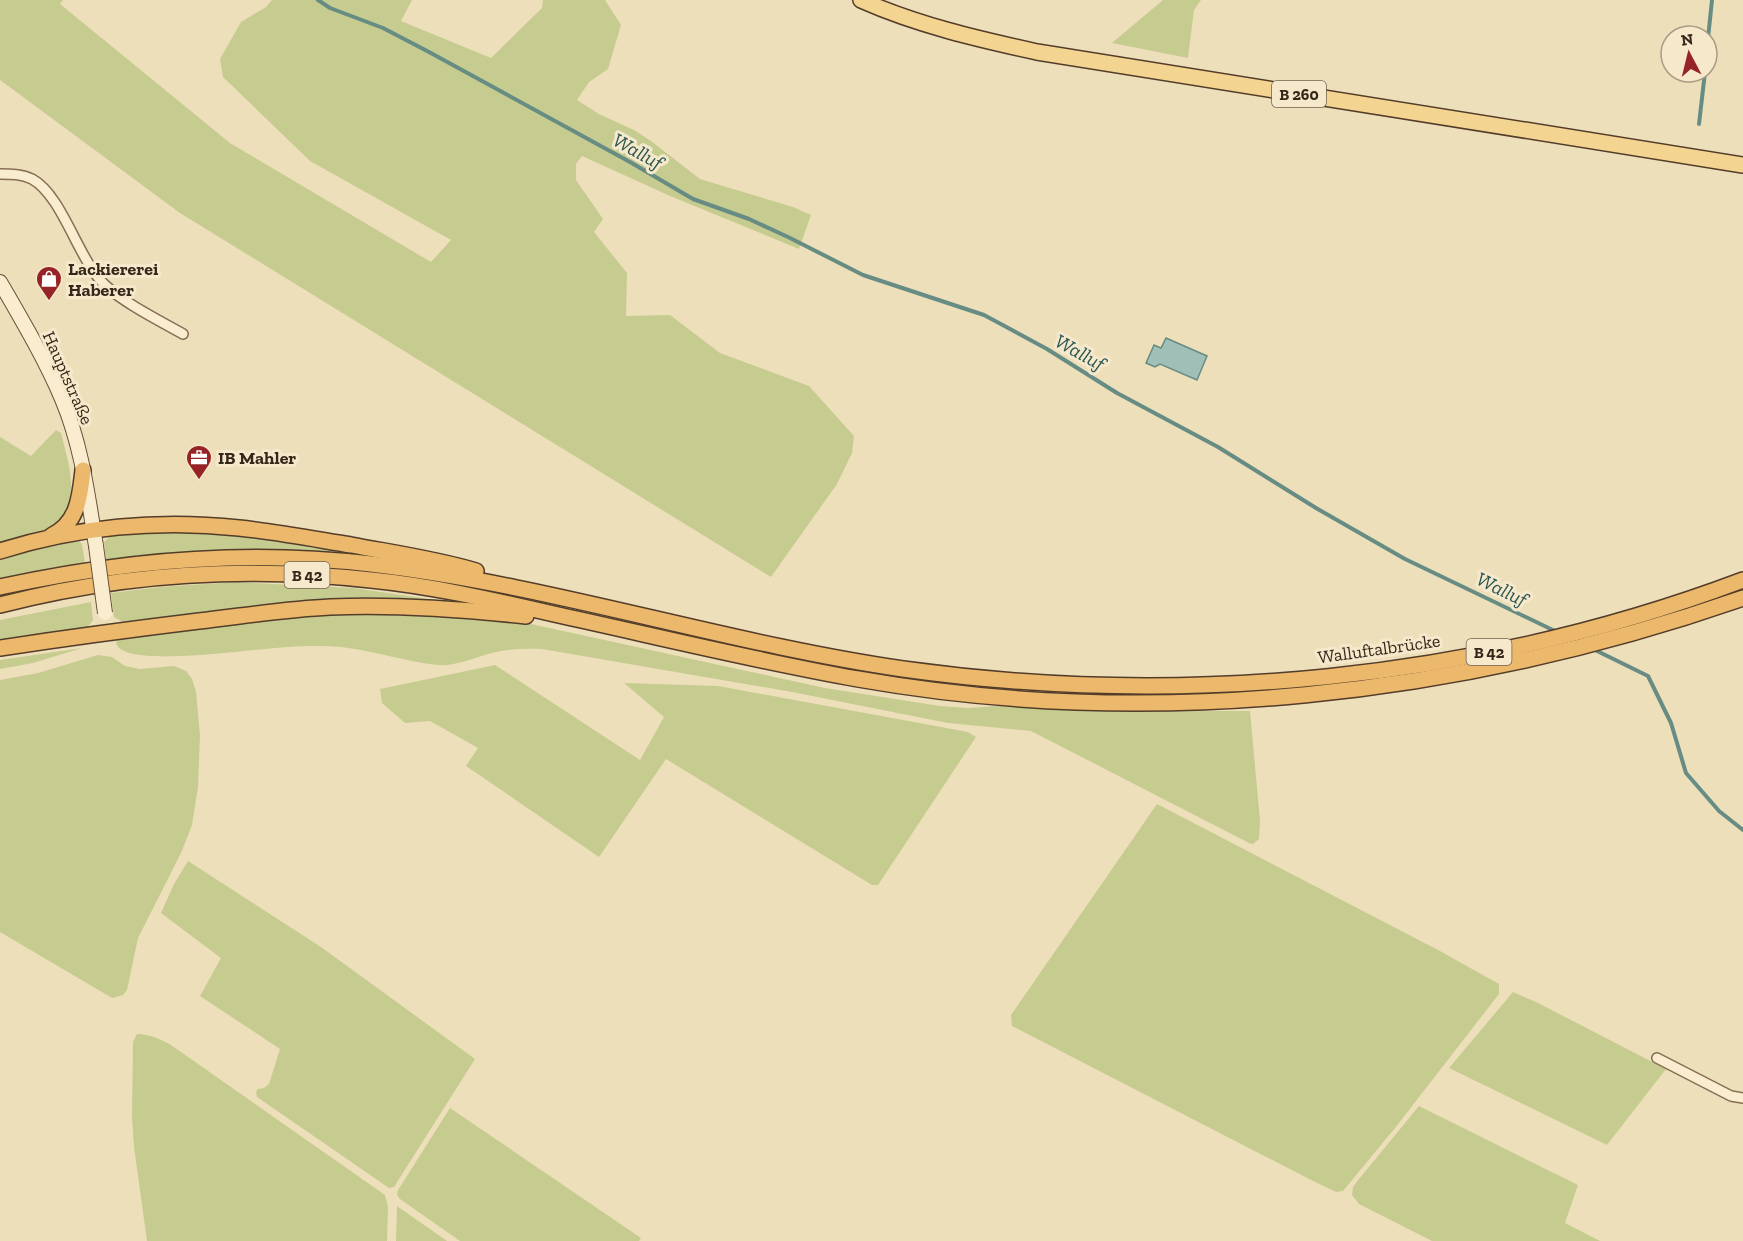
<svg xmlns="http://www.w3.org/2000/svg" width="1743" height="1241" font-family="'Zilla Slab',serif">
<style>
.green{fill:#c6cc90}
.water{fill:#a0bfb6;stroke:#678c83;stroke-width:1.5}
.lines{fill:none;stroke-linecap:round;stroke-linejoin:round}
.stream{stroke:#678c83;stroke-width:4}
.minor-casing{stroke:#866f55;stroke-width:12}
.secondary-casing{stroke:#675039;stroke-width:16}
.primary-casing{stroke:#533d2a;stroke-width:18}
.trunk-casing{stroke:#533d2a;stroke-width:18}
.minor{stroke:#faecce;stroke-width:9}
.secondary{stroke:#faecce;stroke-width:14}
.primary{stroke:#f4d491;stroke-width:15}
.trunk{stroke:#ebb86c;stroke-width:15}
.secondary-bridge-casing{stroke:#675039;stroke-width:16;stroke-linecap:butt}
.secondary-bridge{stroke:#faecce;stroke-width:14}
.labels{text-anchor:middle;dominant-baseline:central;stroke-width:6;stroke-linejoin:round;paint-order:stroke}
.shield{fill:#f6e9cb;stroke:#6f614f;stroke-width:1.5}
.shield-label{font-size:16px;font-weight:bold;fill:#35271a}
.poi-label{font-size:18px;font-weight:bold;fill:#35271a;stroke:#f6e9cb;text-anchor:start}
.street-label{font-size:18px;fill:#35271a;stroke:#f6e9cb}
.water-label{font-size:20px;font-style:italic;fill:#295552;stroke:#f6e9cb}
</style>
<rect width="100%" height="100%" fill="#eedfbb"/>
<g class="green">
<path d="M 0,0 L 63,0 L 60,4 L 230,143 L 431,262 L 451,240 L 310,161 L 223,77 L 220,59 L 241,22 L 266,7 L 272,0 L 412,0 L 401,21 L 491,58 L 542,8 L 543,0 L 605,0 L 621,25 L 608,69 L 589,82 L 577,100 L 599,114 L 634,130 L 651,141 L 700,179 L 793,207 L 811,215 L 799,249 L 670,196 L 582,156 L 576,164 L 576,180 L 603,219 L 594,232 L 627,273 L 626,316 L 670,315 L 720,353 L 809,386 L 854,436 L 852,453 L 837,484 L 771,577 L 180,213 L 0,80 Z"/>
<path d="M 1163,0 L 1201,0 L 1194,10 L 1188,58 L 1112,43 Z"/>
<path d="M 56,430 L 61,433 C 66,454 74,477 70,499 C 70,504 66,508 65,513 C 63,520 62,523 57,529 L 0,548 L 0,437 L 31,456 Z"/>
<path d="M 203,532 C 274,538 343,550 412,562 L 106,561 L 104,542 L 110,536 L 152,533 Z"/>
<path d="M 74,540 L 78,540 L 82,544 L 85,564 L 0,581 L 0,557 Z"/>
<path d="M 236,582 L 353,588 L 465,604 L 126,624 L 114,617 L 111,593 L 160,587 Z"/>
<path d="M 91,602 L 93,620 L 87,628 L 0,643 L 0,620 Z"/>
<path d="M 393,612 L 492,618 L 531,624 L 825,688 L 940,706 L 968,708 L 997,706 L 1095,711 L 1250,711 L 1260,821 L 1259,839 L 1253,844 L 1249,843 L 1031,731 L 948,723 L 792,692 L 542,649 C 524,648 505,649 488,654 C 475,658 462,663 448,665 C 436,666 424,663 412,661 C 389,656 365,650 341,647 C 306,644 271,648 236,652 C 217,653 118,666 116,642 L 122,638 L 168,634 L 284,616 L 328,613 Z"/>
<path d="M 82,648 L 33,663 L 0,669 L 0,660 Z"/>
<path d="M 98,655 L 112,657 L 125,666 L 140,669 L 174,666 L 186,671 L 192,679 L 196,692 L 200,735 L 198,787 L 192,825 L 181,853 L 138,938 L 127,990 L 123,995 L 112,998 L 0,932 L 0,680 L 38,673 Z"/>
<path d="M 495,665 L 640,760 L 664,717 L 624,683 L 718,686 L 968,732 L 976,737 L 878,885 L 872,885 L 666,759 L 599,857 L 466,766 L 478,748 L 430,721 L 405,723 L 382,703 L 380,689 Z"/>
<path d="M 1157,804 L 1440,951 L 1499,984 L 1499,994 L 1395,1128 L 1343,1191 L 1336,1192 L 1313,1181 L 1012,1026 L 1011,1015 Z"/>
<path d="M 188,861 L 321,947 L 475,1059 L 394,1187 L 389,1188 L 257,1097 L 256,1092 L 258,1089 L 264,1088 L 269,1084 L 280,1049 L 200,996 L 221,958 L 161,913 L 174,884 Z"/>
<path d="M 1513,992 L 1538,1003 L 1666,1069 L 1607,1145 L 1449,1068 Z"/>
<path d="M 137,1034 C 150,1034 160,1039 171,1045 L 385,1195 L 388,1207 L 387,1241 L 147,1241 L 134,1147 L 132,1117 L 133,1042 Z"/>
<path d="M 1419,1106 L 1578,1185 L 1565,1223 L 1600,1241 L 1432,1241 L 1359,1204 L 1352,1195 L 1353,1187 L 1359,1179 Z"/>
<path d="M 450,1108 L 641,1238 L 639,1241 L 460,1241 L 400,1199 L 397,1195 L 398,1190 Z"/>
<path d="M 397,1206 L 447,1241 L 396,1241 Z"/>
</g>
<path class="water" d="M 1166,338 L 1207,356 L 1197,380 L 1160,364 L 1155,367 L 1146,363 L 1154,345 L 1161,348 Z"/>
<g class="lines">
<g class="stream">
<path d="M 318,0 L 330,8 L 383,28 L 429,52 L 630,162 L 693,199 L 749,219 L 788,237 L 863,275 L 984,315 L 1047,349 L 1117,393 L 1218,447 L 1316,508 L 1405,559 L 1557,632"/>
<path d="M 1707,48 L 1712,0"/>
<path d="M 1699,124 L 1705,72"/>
<path d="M 1591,648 L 1648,676 L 1671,723 L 1686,773 L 1719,811 L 1743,830"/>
</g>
<defs>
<g id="minor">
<path d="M 0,174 C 11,174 22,174 32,179 C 63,196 78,260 105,285 C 124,303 160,321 183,334"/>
<path d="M 1657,1058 L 1731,1096 L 1743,1098"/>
</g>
<path id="secondary" d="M 0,282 C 22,320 45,359 62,399 C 82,446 88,497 96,546"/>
<path id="primary" d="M 861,0 C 917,25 978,39 1037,52 L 1743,165"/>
<g id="trunk">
<path d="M 51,536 C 78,523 80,497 83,470"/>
<path d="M 0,551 C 76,527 159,519 239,528 C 277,532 314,539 351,545 C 393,553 436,559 476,571"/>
<path d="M 0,587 C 123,560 245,549 371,564 C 551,585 724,643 903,669 C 1183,708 1478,680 1743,580"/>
<path d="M 0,605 C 120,574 247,566 371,580 C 432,586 493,600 554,614 C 655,636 756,661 858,679 C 1153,731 1462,696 1743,598"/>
<path d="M 0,648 C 66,638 133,629 199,621 C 243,616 286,609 330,607 C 396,604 461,609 526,616"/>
</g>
</defs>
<use href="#minor" class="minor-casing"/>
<use href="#secondary" class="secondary-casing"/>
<use href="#primary" class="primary-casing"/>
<use href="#trunk" class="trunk-casing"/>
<use href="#minor" class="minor"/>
<use href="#secondary" class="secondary"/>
<use href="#primary" class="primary"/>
<use href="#trunk" class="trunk"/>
<defs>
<path id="secondary-bridge" d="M 96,546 L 105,613"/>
</defs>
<use href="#secondary-bridge" class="secondary-bridge-casing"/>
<use href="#secondary-bridge" class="secondary-bridge"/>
</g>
<defs>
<symbol id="shop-pin" viewBox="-11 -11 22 30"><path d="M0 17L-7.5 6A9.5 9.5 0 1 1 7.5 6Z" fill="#962426" stroke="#f6e9cb"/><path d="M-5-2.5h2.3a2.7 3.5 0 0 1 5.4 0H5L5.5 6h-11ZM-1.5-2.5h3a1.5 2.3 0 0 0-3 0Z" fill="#fff"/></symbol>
<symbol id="office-pin" viewBox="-11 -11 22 30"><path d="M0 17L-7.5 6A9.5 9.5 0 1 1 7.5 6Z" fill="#962426" stroke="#f6e9cb"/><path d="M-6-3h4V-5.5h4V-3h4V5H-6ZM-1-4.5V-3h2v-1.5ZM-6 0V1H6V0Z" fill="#fff"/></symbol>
</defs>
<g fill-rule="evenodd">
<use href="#shop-pin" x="34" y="264" width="30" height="40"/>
<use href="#office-pin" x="184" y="443" width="30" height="40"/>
</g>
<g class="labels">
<g class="shield">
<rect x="1272" y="81" width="54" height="26" rx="4.5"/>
<rect x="284.5" y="562" width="45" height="26" rx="4.5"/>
<rect x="1466.5" y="639" width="45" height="26" rx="4.5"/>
</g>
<g class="shield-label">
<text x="1299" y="94">B 260</text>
<text x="307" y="575">B 42</text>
<text x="1489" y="652">B 42</text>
</g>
<g class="poi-label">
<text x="68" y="269">Lackiererei<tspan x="68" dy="21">Haberer</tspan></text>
<text x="218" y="458">IB Mahler</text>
</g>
<g class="street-label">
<text transform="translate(68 378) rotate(66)">Hauptstraße</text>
<text transform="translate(1379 649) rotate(-8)">Walluftalbrücke</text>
</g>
<g class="water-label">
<text transform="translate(638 151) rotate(29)">Walluf</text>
<text transform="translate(1080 352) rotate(29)">Walluf</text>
<text transform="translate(1502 589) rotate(26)">Walluf</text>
</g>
</g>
<g transform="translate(1689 54) rotate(353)"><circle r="28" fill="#f6e9cb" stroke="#a99b84" stroke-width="1.5"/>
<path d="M0-4.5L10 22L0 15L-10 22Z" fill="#962426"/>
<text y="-9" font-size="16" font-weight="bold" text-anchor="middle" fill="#35271a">N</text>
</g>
</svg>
